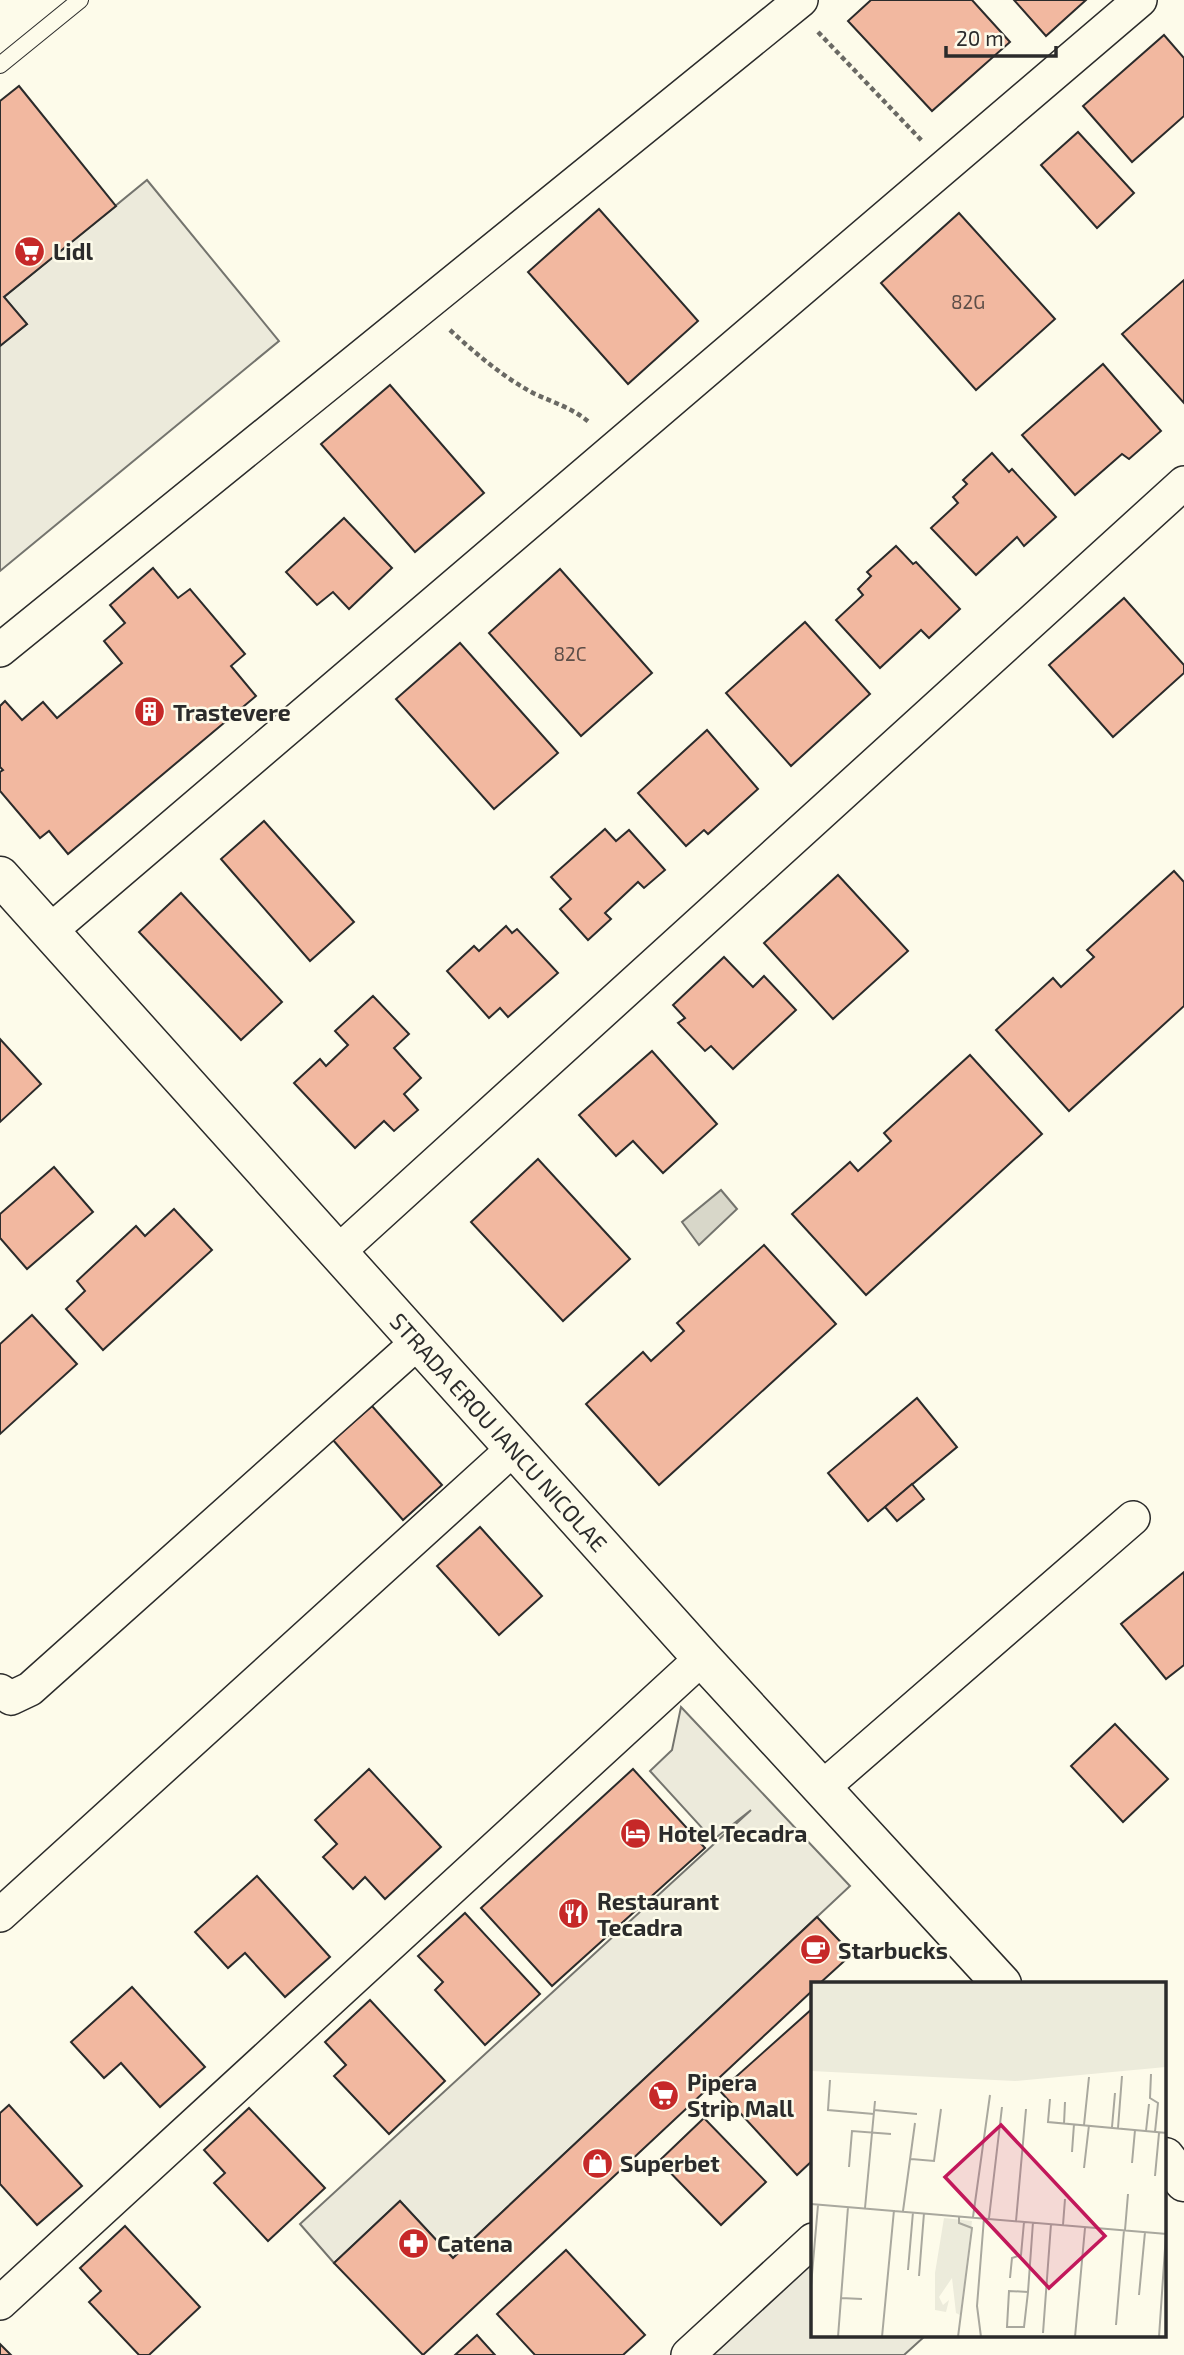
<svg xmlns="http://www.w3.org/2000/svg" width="1184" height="2355" font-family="'Exo 2',sans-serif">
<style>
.parking{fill:#eceadb;stroke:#74746e;stroke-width:2}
.water{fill:#d8d7c9;stroke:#74746e;stroke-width:2}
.building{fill:#f2b8a0;stroke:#2b2b2b;stroke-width:2}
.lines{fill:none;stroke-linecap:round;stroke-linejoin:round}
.service-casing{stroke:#2b2b2b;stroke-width:18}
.minor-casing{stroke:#2b2b2b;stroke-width:36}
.tertiary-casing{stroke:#2b2b2b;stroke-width:41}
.path{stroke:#6a6964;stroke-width:4.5;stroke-dasharray:5 3.5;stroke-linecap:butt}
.service{stroke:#fdfbea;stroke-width:16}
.minor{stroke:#fdfbea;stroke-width:33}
.tertiary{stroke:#fdfbea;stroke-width:38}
.labels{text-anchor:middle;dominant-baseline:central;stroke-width:5;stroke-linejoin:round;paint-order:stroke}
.number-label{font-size:19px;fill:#5d4e48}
.poi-label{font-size:23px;font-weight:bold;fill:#2b2b2b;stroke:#fdfbea;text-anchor:start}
.street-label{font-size:23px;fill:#2b2b2b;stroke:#fdfbea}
.inset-road{fill:none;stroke:#a9a89e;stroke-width:2}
.view{fill:#c2185b;fill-opacity:0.15;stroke:#c2185b;stroke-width:3.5}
.inset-edge{fill:none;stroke:#2b2b2b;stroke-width:3.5}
</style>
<rect width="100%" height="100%" fill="#fdfbea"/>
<g class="parking">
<path d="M 147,180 L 279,341 L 0,571 L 0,346 L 27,324 L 4,297 Z"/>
<path d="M 681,1707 L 850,1886 L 453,2258 L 400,2201 L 334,2263 L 300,2224 L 751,1810 L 713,1840 L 650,1771 L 672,1750 Z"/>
<path d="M 813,2240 L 813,2336 L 925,2336 L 904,2355 L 688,2355 Z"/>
</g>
<path class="water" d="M 721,1190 L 737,1209 L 699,1245 L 682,1222 Z"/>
<g class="building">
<path d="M 871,0 L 972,0 L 1010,42 L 932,111 L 848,21 Z"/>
<path d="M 1014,0 L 1086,0 L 1046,36 Z"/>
<path d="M 1164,35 L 1184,58 L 1184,116 L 1132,162 L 1083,106 Z"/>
<path d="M 19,86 L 116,206 L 4,297 L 27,324 L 0,346 L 0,101 Z"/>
<path d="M 1078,132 L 1134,193 L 1097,228 L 1041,165 Z"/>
<path d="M 599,209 L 698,321 L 628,384 L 528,272 Z"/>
<path d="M 959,213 L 1055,319 L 976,390 L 881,283 Z"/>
<path d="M 1184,280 L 1184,403 L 1122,334 Z"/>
<path d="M 1103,364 L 1161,431 L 1129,459 L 1122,454 L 1075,495 L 1022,435 Z"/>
<path d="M 390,385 L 484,493 L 415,552 L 321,444 Z"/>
<path d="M 992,453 L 1009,472 L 1012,469 L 1056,517 L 1024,546 L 1017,537 L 976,575 L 931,528 L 958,503 L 953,497 L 967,484 L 963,480 Z"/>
<path d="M 344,518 L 392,568 L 349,609 L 333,592 L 317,605 L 286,572 Z"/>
<path d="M 896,546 L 913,564 L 916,562 L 960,609 L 929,638 L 921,630 L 880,668 L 836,620 L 863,595 L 858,589 L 871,576 L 867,572 Z"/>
<path d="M 153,568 L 178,598 L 190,589 L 245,654 L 231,666 L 256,696 L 68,854 L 49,831 L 40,838 L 0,791 L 0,772 L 3,770 L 0,767 L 0,706 L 5,701 L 22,720 L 43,702 L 57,718 L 122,663 L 104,641 L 125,623 L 110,605 Z"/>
<path d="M 560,569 L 652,673 L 581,736 L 489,633 Z"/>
<path d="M 1124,598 L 1184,665 L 1184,673 L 1113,737 L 1049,665 Z"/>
<path d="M 805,622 L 870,694 L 791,766 L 726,693 Z"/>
<path d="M 460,643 L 558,753 L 494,809 L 396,699 Z"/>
<path d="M 707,730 L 758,789 L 708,834 L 704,830 L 686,846 L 638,793 Z"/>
<path d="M 264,821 L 354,922 L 310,961 L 221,859 Z"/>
<path d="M 605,829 L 616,841 L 629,830 L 665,870 L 644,888 L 638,882 L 605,913 L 611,919 L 588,940 L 560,909 L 571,899 L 551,877 Z"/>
<path d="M 1174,871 L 1184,882 L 1184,1006 L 1069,1111 L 996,1030 L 1053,978 L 1061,987 L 1094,957 L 1087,950 Z"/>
<path d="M 838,875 L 908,951 L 833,1019 L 764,943 Z"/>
<path d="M 181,893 L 282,1002 L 241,1040 L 139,932 Z"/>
<path d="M 506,926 L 512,933 L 517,929 L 558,973 L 508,1017 L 500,1008 L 489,1018 L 447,971 L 474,946 L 479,951 Z"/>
<path d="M 724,957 L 753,987 L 764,976 L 796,1010 L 733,1069 L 711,1046 L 705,1051 L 678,1023 L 685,1018 L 673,1005 Z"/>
<path d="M 373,996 L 409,1034 L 394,1048 L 421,1078 L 404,1094 L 418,1110 L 394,1131 L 384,1121 L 355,1148 L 294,1083 L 320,1059 L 326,1066 L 348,1045 L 335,1031 Z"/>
<path d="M 0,1039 L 41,1084 L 0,1122 Z"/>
<path d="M 652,1051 L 717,1124 L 663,1173 L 633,1141 L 616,1156 L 579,1115 Z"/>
<path d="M 970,1055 L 1042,1134 L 866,1295 L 792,1214 L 850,1162 L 858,1171 L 891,1141 L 884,1133 Z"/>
<path d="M 538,1159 L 630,1259 L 563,1321 L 471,1222 Z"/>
<path d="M 54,1167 L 93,1212 L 27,1269 L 0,1238 L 0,1214 Z"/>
<path d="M 174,1209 L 212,1250 L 103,1350 L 66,1309 L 85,1291 L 77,1281 L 136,1226 L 145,1236 Z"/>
<path d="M 764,1245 L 836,1324 L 659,1485 L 586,1404 L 643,1352 L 651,1361 L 684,1331 L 677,1323 Z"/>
<path d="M 32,1315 L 77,1364 L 0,1434 L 0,1344 Z"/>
<path d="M 917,1398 L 957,1447 L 868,1521 L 828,1473 Z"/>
<path d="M 372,1406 L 442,1485 L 403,1520 L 333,1440 Z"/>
<path d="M 912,1484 L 924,1499 L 897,1521 L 885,1507 Z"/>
<path d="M 480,1527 L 542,1596 L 499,1635 L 437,1566 Z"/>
<path d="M 1184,1572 L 1184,1665 L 1166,1679 L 1121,1624 Z"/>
<path d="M 1115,1724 L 1168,1779 L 1123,1822 L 1071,1766 Z"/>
<path d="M 369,1769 L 441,1847 L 385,1899 L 365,1877 L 353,1889 L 323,1857 L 337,1844 L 315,1820 Z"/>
<path d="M 633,1769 L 705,1848 L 552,1986 L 481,1908 Z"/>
<path d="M 257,1876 L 330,1957 L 285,1997 L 245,1953 L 228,1968 L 195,1932 Z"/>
<path d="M 465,1913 L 540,1994 L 485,2045 L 435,1990 L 443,1982 L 418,1956 Z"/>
<path d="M 817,1917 L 852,1954 L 819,1984 L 813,1984 L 813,1990 L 423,2355 L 334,2263 L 400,2201 L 453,2258 Z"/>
<path d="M 132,1987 L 205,2067 L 160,2107 L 121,2063 L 104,2078 L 71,2042 Z"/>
<path d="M 370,2000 L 445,2081 L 389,2134 L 334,2076 L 346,2065 L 325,2042 Z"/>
<path d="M 813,2008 L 813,2160 L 797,2175 L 720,2091 Z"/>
<path d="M 9,2105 L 82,2186 L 37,2225 L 0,2184 L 0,2113 Z"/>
<path d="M 249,2108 L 325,2188 L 268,2241 L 214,2183 L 225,2173 L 204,2150 Z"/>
<path d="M 704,2118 L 766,2182 L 721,2225 L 659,2161 Z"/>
<path d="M 125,2226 L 200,2307 L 149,2355 L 139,2355 L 89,2302 L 101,2291 L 80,2268 Z"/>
<path d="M 566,2250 L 645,2335 L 623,2355 L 535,2355 L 497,2314 Z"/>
<path d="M 477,2335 L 495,2355 L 455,2355 Z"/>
<path d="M 0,2344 L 11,2355 L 0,2355 Z"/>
</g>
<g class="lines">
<defs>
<path id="service" d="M 0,65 L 80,0"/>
<g id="minor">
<path d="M 0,650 L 801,0"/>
<path d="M 50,931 L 1140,0"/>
<path d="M 338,1252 L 1184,483"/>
<path d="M 0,1691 L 11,1698 L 30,1689 L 418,1342"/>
<path d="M 821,1789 L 1133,1518"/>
<path d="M 0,1915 L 513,1449"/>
<path d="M 0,2303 L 702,1658"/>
<path d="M 688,2355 L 813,2240"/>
</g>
<g id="tertiary">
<path d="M 0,876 L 702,1658 L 1002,1984"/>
<path d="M 1165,2157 L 1184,2182"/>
</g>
</defs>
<use href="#service" class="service-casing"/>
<use href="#minor" class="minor-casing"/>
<use href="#tertiary" class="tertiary-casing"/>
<g class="path">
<path d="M 818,32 L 923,142"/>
<path d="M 450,330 C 475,353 503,377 533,393 C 554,403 573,408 590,423"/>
</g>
<use href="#service" class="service"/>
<use href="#minor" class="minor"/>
<use href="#tertiary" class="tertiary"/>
</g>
<defs>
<symbol id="supermarket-disc" viewBox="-11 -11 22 22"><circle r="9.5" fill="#c62828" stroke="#fdfbea"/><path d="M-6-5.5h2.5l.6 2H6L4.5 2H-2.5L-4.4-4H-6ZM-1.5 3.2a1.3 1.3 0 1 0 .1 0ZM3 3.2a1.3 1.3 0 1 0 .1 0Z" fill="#fff"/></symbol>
<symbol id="building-disc" viewBox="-11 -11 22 22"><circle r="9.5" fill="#c62828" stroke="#fdfbea"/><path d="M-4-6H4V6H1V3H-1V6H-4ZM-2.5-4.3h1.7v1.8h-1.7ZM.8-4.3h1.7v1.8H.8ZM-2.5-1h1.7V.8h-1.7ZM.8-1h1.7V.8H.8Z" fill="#fff"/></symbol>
<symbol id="hotel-disc" viewBox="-11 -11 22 22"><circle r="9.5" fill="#c62828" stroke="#fdfbea"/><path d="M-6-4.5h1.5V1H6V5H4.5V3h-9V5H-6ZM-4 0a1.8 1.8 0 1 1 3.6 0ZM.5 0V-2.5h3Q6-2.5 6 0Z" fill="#fff"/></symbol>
<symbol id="restaurant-disc" viewBox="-11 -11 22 22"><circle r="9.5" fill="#c62828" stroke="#fdfbea"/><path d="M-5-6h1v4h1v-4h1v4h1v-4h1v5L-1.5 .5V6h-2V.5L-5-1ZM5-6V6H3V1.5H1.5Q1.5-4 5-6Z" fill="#fff"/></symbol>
<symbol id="cafe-disc" viewBox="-11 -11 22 22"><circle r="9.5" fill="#c62828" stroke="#fdfbea"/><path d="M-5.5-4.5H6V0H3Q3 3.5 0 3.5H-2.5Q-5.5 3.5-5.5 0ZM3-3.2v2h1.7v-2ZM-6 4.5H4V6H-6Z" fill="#fff"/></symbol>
<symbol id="shop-disc" viewBox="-11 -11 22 22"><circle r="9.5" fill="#c62828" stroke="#fdfbea"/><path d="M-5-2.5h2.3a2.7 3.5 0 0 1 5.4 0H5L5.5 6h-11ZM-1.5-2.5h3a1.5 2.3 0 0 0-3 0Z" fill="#fff"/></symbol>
<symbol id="pharmacy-disc" viewBox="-11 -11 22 22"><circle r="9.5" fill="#c62828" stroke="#fdfbea"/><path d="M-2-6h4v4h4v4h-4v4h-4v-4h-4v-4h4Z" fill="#fff"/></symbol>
</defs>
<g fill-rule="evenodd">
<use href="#supermarket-disc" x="12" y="234" width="35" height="35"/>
<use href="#building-disc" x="132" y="694" width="35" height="35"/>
<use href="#hotel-disc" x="618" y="1816" width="35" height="35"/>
<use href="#restaurant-disc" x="556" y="1896" width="35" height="35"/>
<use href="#cafe-disc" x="798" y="1932" width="35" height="35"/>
<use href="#supermarket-disc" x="646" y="2078" width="35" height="35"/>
<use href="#shop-disc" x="580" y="2146" width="35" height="35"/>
<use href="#pharmacy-disc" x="396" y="2226" width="35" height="35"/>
</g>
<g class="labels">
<g class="number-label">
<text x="968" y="301">82G</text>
<text x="570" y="653">82C</text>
</g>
<g class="poi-label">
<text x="53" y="251">Lidl</text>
<text x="173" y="712">Trastevere</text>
<text x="658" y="1833">Hotel Tecadra</text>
<text x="597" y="1901">Restaurant<tspan x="597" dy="26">Tecadra</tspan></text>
<text x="838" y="1950">Starbucks</text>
<text x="687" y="2082">Pipera<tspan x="687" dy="26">Strip Mall</tspan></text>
<text x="620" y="2163">Superbet</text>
<text x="437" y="2243">Catena</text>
</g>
<g class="street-label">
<text transform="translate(499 1432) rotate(48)">STRADA EROU IANCU NICOLAE</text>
</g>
</g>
<g transform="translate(811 1982)">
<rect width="355" height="355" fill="#fdfbea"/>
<path d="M 0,0 L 355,0 L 355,85 L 204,99 L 0,89 ZM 133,236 L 161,239 L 149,333 L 145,331 L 141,296 L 128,315 L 132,323 L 138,318 L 135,330 L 124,328 L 124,291 Z" fill="#ecebdb"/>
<path class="inset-road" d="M 340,92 L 339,116 L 347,121 L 344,150M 19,98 L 17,128 L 63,132M 239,117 L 237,140 L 356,151M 63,128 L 106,132M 253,142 L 254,120M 273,143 L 278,95M 301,145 L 304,111M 307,146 L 311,94M 335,149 L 338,122M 261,170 L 263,142M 100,177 L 123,179 L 130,127M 321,181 L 324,148M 38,185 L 41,149 L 80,152M 273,186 L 278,143M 344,194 L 348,151M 0,222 L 356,252M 54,226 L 64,119M 92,229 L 104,141M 162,235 L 179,113M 178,236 L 191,125M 205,239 L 215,127M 252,243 L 254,217M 314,248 L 317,212M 97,288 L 102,230M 108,294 L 113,231M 199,296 L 201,276 L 210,273 L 213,240M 0,304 L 7,223M 217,310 L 198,309 L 196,345 L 213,345 L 217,310 L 222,240M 328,313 L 334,250M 30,316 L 51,317M 305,343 L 313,248M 232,351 L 240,242M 27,355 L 37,225M 71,355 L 83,228M 147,355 L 161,246 L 148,241 L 148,234M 170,355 L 166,324 L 173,236M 264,355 L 274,246M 348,355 L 355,252"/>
<path class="view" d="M 190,143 L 294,254 L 238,306 L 134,195 Z"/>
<rect width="355" height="355" class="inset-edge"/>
</g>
<path d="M946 46v10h110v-10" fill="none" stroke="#2b2b2b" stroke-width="3.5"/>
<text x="956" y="46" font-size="21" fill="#2b2b2b" stroke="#fdfbea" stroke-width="5" paint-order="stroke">20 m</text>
</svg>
